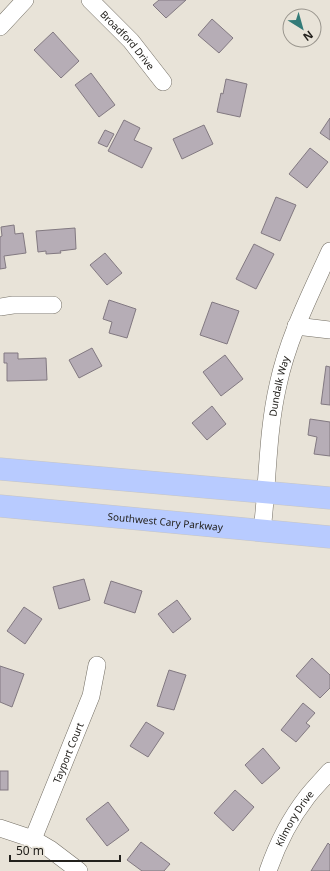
<svg xmlns="http://www.w3.org/2000/svg" width="330" height="871" font-family="'Noto Sans',sans-serif">
<style>
.building{fill:#b6adb6;stroke:#827981}
.lines{fill:none;stroke-linecap:round;stroke-linejoin:round}
.street-casing{stroke:#746f65;stroke-width:18}
.primary-casing{stroke:#c6c5c4;stroke-width:23}
.street{stroke:#fff;stroke-width:17}
.primary{stroke:#b8cbff;stroke-width:22}
.labels{text-anchor:middle;dominant-baseline:central;stroke-width:3.5;stroke-linejoin:round;paint-order:stroke}
.street-label{font-size:10px;fill:#23211d;stroke:#e8e3d8}
</style>
<rect width="100%" height="100%" fill="#e8e3d8"/>
<g class="building">
<path d="M 159,0 L 186,0 L 166,18 L 153,5 Z"/>
<path d="M 212,19 L 233,38 L 219,53 L 198,35 Z"/>
<path d="M 53,32 L 79,61 L 61,78 L 34,50 Z"/>
<path d="M 91,73 L 115,105 L 99,117 L 75,85 Z"/>
<path d="M 226,79 L 247,84 L 240,117 L 217,112 L 221,93 L 223,94 Z"/>
<path d="M 330,118 L 330,140 L 320,133 Z"/>
<path d="M 124,120 L 140,128 L 134,140 L 152,148 L 142,168 L 108,151 Z"/>
<path d="M 204,125 L 213,144 L 182,159 L 173,139 Z"/>
<path d="M 105,130 L 114,134 L 107,147 L 98,143 Z"/>
<path d="M 310,148 L 328,162 L 307,188 L 289,174 Z"/>
<path d="M 276,197 L 296,205 L 280,241 L 261,233 Z"/>
<path d="M 14,225 L 15,234 L 23,233 L 26,253 L 4,256 L 6,268 L 0,269 L 0,237 L 2,236 L 1,227 Z"/>
<path d="M 75,228 L 76,249 L 60,251 L 61,253 L 46,254 L 46,251 L 38,252 L 36,231 Z"/>
<path d="M 254,244 L 274,254 L 256,289 L 236,279 Z"/>
<path d="M 105,253 L 122,273 L 107,285 L 90,265 Z"/>
<path d="M 109,300 L 136,309 L 127,338 L 109,333 L 112,322 L 103,319 Z"/>
<path d="M 212,302 L 239,311 L 227,344 L 200,335 Z"/>
<path d="M 92,348 L 102,366 L 79,378 L 69,360 Z"/>
<path d="M 4,353 L 18,353 L 18,359 L 46,358 L 47,380 L 7,381 L 7,363 L 4,363 Z"/>
<path d="M 225,355 L 243,379 L 221,396 L 203,372 Z"/>
<path d="M 326,366 L 330,367 L 330,405 L 321,404 Z"/>
<path d="M 212,406 L 226,424 L 207,440 L 192,423 Z"/>
<path d="M 310,419 L 330,422 L 330,456 L 314,454 L 317,437 L 308,435 Z"/>
<path d="M 84,579 L 90,600 L 59,609 L 53,587 Z"/>
<path d="M 111,581 L 142,591 L 135,613 L 104,603 Z"/>
<path d="M 177,600 L 191,619 L 173,633 L 158,614 Z"/>
<path d="M 24,607 L 42,619 L 25,644 L 7,631 Z"/>
<path d="M 312,658 L 330,675 L 330,688 L 320,698 L 296,676 Z"/>
<path d="M 0,666 L 24,674 L 12,707 L 0,702 Z"/>
<path d="M 169,670 L 186,675 L 174,710 L 157,706 Z"/>
<path d="M 303,703 L 315,713 L 306,723 L 310,726 L 296,742 L 281,730 Z"/>
<path d="M 146,722 L 164,733 L 148,757 L 130,746 Z"/>
<path d="M 263,748 L 280,768 L 262,784 L 245,765 Z"/>
<rect x="0" y="771" width="8" height="19"/>
<path d="M 235,790 L 254,807 L 233,831 L 214,813 Z"/>
<path d="M 108,802 L 129,830 L 107,846 L 86,819 Z"/>
<path d="M 141,842 L 170,864 L 164,871 L 142,871 L 127,860 Z"/>
<path d="M 328,843 L 330,845 L 330,871 L 311,871 Z"/>
</g>
<g class="lines">
<defs>
<g id="street">
<path id="s1" d="M 90,0 L 131,41 L 163,82"/>
<path d="M 0,27 L 25,0"/>
<path d="M 0,307 L 13,305 L 53,305"/>
<path d="M 296,326 L 330,330"/>
<path id="s2" d="M 262,531 C 268,482 267,433 278,385 C 288,338 310,295 330,251"/>
<path d="M 0,828 L 33,839 L 50,849 L 79,871"/>
<path id="s3" d="M 33,839 L 91,696 L 97,665"/>
<path id="s4" d="M 268,871 C 277,845 290,819 307,797 C 314,788 322,780 330,771"/>
</g>
<g id="primary">
<path d="M 0,469 L 330,498"/>
<path id="s5" d="M 0,506 L 330,537"/>
</g>
</defs>
<use href="#street" class="street-casing"/>
<use href="#primary" class="primary-casing"/>
<use href="#street" class="street"/>
<use href="#primary" class="primary"/>
</g>
<g class="labels">
<g class="street-label">
<text stroke="none"><textPath href="#s1" startOffset="55">Broadford Drive</textPath></text>
<text stroke="none"><textPath href="#s2" startOffset="146">Dundalk Way</textPath></text>
<text stroke="none"><textPath href="#s5" startOffset="166">Southwest Cary Parkway</textPath></text>
<text stroke="none"><textPath href="#s3" startOffset="93">Tayport Court</textPath></text>
<text stroke="none"><textPath href="#s4" startOffset="59">Kilmory Drive</textPath></text>
</g>
</g>
<g transform="translate(302 28) rotate(143)"><circle r="19" fill="#e8e3d8" stroke="#99958d"/>
<path d="M0-3L7 15L0 10L-7 15Z" fill="#337b78"/>
<text y="-6" font-size="11" font-weight="bold" text-anchor="middle" fill="#23211d">N</text>
</g>
<path d="M10 855v6h110v-6" fill="none" stroke="#23211d" stroke-width="2"/>
<text x="16" y="855" font-size="12" fill="#23211d" stroke="#e8e3d8" stroke-width="3" paint-order="stroke">50 m</text>
</svg>
